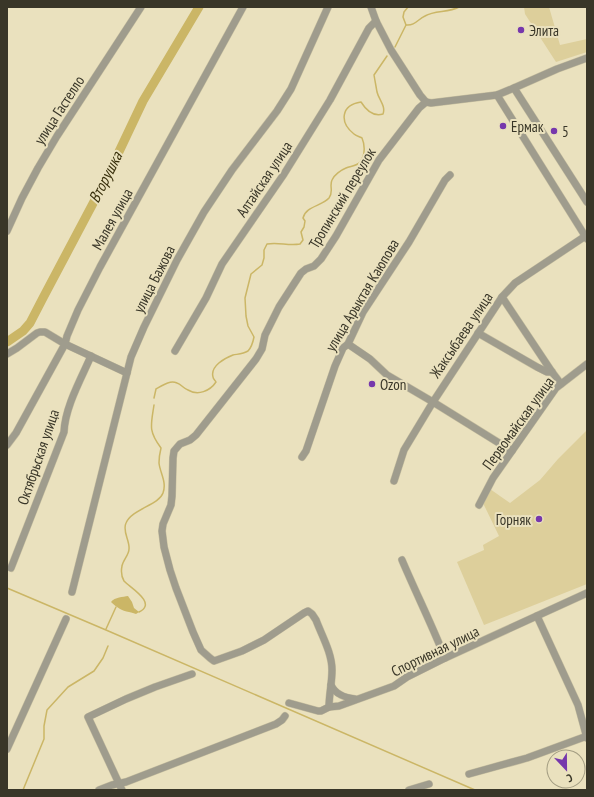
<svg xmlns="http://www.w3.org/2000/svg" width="594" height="797" font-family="'PT Sans Narrow',sans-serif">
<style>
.green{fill:#ddcf9b}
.water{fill:#cbb666}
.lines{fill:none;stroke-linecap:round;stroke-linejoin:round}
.stream{stroke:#cbb666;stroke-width:1.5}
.river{stroke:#cbb666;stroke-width:9}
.minor-casing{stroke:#c7bfa0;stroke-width:8}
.minor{stroke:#9f9c8d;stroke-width:7}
.poi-dot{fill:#7637ac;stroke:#eae1be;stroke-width:1.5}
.labels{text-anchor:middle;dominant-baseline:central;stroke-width:4;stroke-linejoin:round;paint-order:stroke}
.poi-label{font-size:15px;fill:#393628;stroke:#eae1be;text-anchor:start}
.street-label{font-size:15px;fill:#393628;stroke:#eae1be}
.water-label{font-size:16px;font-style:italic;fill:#382f0b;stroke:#eae1be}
</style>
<rect width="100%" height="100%" fill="#eae1be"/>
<g class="green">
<path d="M 524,7 L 549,7 L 560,45 L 587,39 L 587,52 L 556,62 L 525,14 Z"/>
<path d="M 587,430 L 587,584 L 484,625 L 457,562 L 484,550 L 483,545 L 499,536 L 483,503 L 490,489 L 510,503 L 540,480 L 558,459 Z"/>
</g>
<path class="water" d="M 128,596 L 132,602 L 134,608 L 139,612 L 136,614 C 134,613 132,613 129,612 C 122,611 116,607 111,602 C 115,597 123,597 128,596 Z"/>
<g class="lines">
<g class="stream">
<path d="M 406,25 C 415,26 418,19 425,16 C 435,10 448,13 459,7"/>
<path d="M 395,47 L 406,25 L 403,17 L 404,12 L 408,7"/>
<path d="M 154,398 L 156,389 C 163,385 170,380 177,383 C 181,384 184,389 188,390 C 198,396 210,391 216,382 C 215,380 213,379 213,377 C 210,366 225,358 233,355 C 238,354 243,354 248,351 C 252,347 253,342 254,337 L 248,326 L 246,316 L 245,298 L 251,274 L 262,265 L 264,258 L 264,250 L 267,244 C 279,242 288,246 300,244 L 303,240 L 301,232 L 304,227 L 305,221 L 303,218 C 306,206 322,206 329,198 C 334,192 329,186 332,180 C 334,175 341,170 346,168 C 351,166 357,166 360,162 C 361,162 362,157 363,157 C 365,150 365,145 362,138 C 360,137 356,136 354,134 C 339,122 341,105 361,102 C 366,110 373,117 383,114 C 386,106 379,100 377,92 C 376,86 375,81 374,75 L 387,56"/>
<path d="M 7,588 L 106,630 L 475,790"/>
<path d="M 139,612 C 158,603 129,587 124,581 C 121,576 121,571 122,566 C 123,560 129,555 129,549 C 130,541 122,531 126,523 C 132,509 159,505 163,493 C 167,482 160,473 159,463 C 159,458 160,452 161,448 C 148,431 151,425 154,405"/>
<path d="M 106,629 L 116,607"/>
<path d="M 23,790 L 44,739 L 44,726 L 47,710 L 68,687 L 94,671 L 103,658 L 108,646"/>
</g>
<path class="river" d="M 7,342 L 23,331 L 30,323 L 44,296 L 107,177 L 143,101 L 199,7"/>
<defs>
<g id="minor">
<path d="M 371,7 L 376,21 L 391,50 L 420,95 L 426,102 L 431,103 L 497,95 L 514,88 L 557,69 L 587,58"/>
<path d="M 514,88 L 587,202"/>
<path d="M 497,95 L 587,239"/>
<path d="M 7,231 L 22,198 L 38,168 L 57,136 L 141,7"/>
<path d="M 502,297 L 552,372 L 561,384"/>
<path d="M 478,333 L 537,367 L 547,372 L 552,372"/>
<path d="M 348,344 L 370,359 L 387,375 L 433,402 L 512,451"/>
<path d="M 175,351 L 206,298 L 222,264 L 284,174 L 330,100 L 369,28 L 376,21"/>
<path d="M 7,354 L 17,348 L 37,333 L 40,332 L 45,332 L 65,344 L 127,373"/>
<path d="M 7,445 L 16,433 L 65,344 L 67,336 L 78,310 L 100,267 L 243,7"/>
<path d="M 302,457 L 306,451 L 335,366 L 343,348 L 348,344 L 363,312 L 409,242 L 445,180 L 450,175"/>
<path d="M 394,481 L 404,450 L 433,402 L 502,297 L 515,283 L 587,235"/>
<path d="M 479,505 L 493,478 L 556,388 L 587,364"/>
<path d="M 402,560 C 416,593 432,625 445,658"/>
<path d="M 11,568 L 64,432 C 65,407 81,379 91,356"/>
<path d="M 72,592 L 131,357 L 144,327 L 177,260 L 204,212 L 232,170 L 277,111 L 291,89 L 328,7"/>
<path d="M 537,616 L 578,705 L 587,738"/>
<path d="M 331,685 C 335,694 346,698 355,699"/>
<path d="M 289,703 L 318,711 L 321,711 L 329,707 L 339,706 L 394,686 L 407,677 L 445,658 L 587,593"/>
<path d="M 329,707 C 329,695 332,683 332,670 C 332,653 322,636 316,620 L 312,614 L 308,611 L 304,613 L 264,640 L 242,651 L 214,661 L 210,658 L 201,650 L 193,632 L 176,588 L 170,570 L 164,547 L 162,531 L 163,524 L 171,505 L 172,496 L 173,458 L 174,451 L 180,444 L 190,440 L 196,435 L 256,359 L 262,349 L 265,335 L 279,307 L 301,273 L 306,269 L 314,266 L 321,259 L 336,236 L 379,160 L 419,108 L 426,102"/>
<path d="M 7,749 L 66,619"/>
<path d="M 469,774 L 527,758 L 587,736"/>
<path d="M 99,790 L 112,785 L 126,782 L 276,724 L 282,720 L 285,716"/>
<path d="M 122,790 L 88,717 L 126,699 L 155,687 L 192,674"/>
<path d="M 409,790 L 429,784"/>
</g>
</defs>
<use href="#minor" class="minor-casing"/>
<use href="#minor" class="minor"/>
</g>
<g class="poi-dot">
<circle cx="521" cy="30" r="4"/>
<circle cx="503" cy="126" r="4"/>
<circle cx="554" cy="131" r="4"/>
<circle cx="372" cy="384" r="4"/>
<circle cx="539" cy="519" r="4"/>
</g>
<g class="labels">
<g class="poi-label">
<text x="529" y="30">Элита</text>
<text x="511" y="126">Ермак</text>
<text x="562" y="131">5</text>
<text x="380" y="384">Ozon</text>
<text x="531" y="519" text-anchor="end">Горняк</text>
</g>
<g class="street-label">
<text transform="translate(59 110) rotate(-57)">улица Гастелло</text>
<text transform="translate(264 179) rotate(-56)">Алтайская улица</text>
<text transform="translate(342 198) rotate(-59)">Тропинский переулок</text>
<text transform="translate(112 219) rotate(-61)">Малея улица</text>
<text transform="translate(154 279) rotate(-63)">улица Бажова</text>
<text transform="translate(362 295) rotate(-59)">улица Арыктая Каюпова</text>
<text transform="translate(461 335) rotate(-56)">Жаксыбаева улица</text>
<text transform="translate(518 423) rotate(-54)">Первомайская улица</text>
<text transform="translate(38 457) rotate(-71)">Октябрьская улица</text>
<text transform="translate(435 651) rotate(-26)">Спортивная улица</text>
</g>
<g class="water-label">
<text transform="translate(105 177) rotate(-63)">Вторушка</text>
</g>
</g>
<rect width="594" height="797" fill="none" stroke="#393628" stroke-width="16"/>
<g transform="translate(566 769) rotate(158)"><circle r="19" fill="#eae1be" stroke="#a39d82"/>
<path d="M0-3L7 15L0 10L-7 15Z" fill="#7637ac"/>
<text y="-6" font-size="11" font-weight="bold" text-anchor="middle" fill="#393628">С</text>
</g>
</svg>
